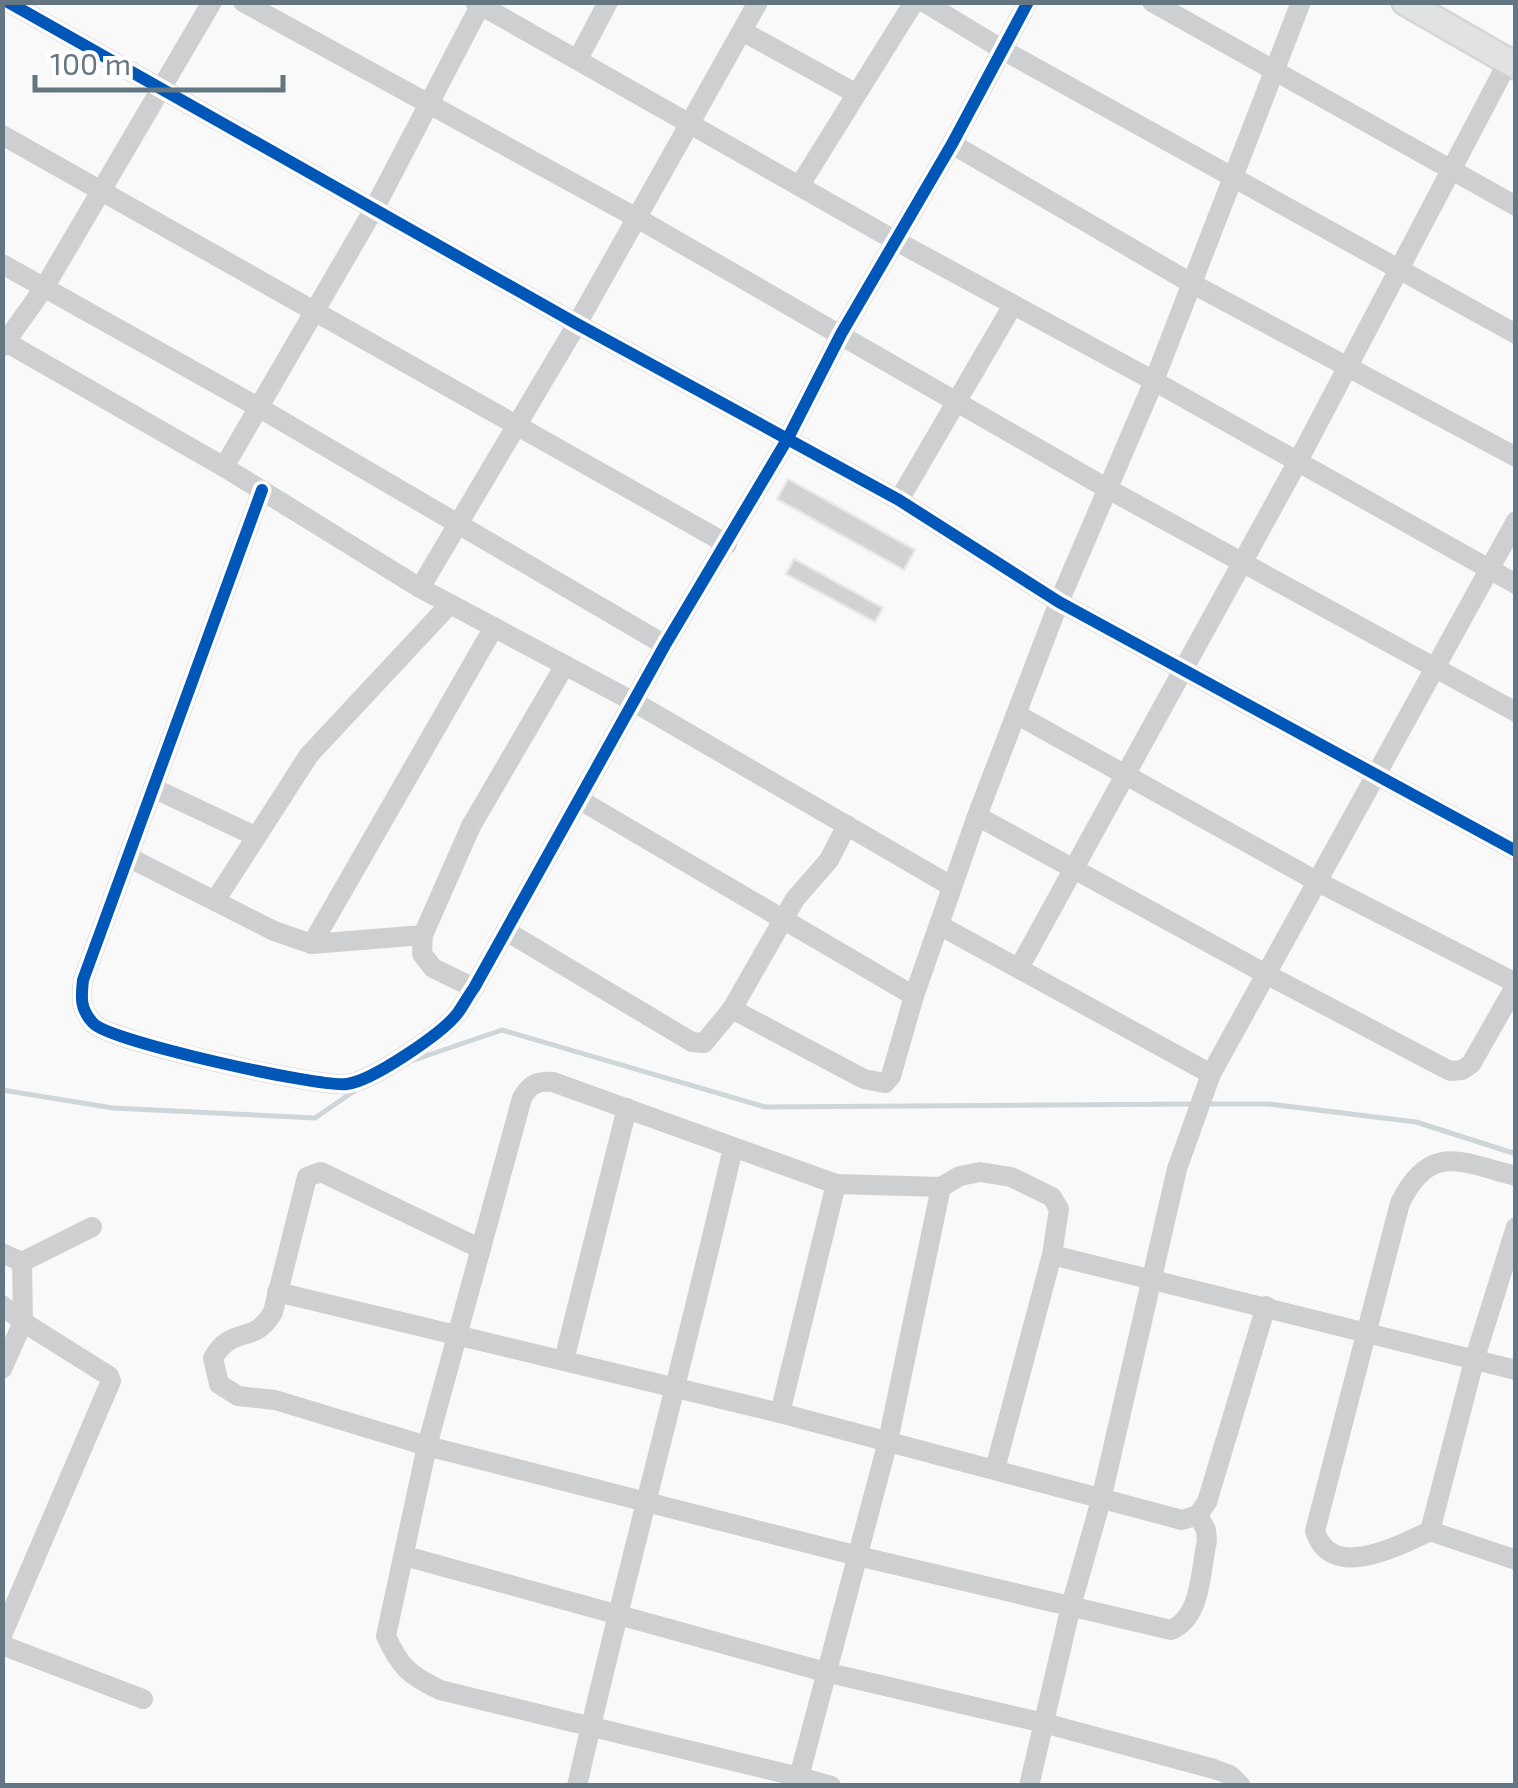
<svg xmlns="http://www.w3.org/2000/svg" width="1518" height="1788" font-family="'Exo 2',sans-serif">
<style>
.lines{fill:none;stroke-linecap:round;stroke-linejoin:round}
.stream{stroke:#ced6d9;stroke-width:5}
.building{fill:#d0d2d3;stroke:#e8e8e8;stroke-width:2.5}
.major-casing{stroke:#d5d6d7;stroke-width:30}
.minor{stroke:#cecfd0;stroke-width:20}
.major{stroke:#e1e2e2;stroke-width:25}
.cycleway-casing{stroke:#fff;stroke-width:19}
.cycleway{stroke:#0057b8;stroke-width:12}
</style>
<rect width="100%" height="100%" fill="#f9f9f9"/>
<g class="lines">
<g class="stream">
<path d="M 411,1061 L 502,1030 L 765,1107 L 1194,1104"/>
<path d="M 2,1090 L 113,1108 L 315,1118 L 357,1089"/>
<path d="M 1205,1104 L 1269,1104 L 1416,1122 L 1516,1154"/>
</g>
</g>
<g class="building">
<path d="M 788,479 L 915,550 L 904,570 L 777,499 Z"/>
<path d="M 794,559 L 883,608 L 875,622 L 786,574 Z"/>
</g>
<g class="lines">
<defs>
<path id="major" d="M 1405,2 L 1516,66"/>
</defs>
<use href="#major" class="major-casing"/>
<g class="minor">
<path d="M 8,2 L 577,324 L 899,500 L 1059,602 L 1516,851"/>
<path d="M 243,2 L 637,218 L 1108,489 L 1516,712"/>
<path d="M 475,2 L 896,241 L 1154,381 L 1516,584"/>
<path d="M 924,2 L 1003,50 L 1516,334"/>
<path d="M 1152,2 L 1516,206"/>
<path d="M 742,31 L 855,93"/>
<path d="M 578,59 L 608,2"/>
<path d="M 2,135 L 727,544"/>
<path d="M 952,144 L 1191,283 L 1516,457"/>
<path d="M 800,185 L 914,2"/>
<path d="M 2,264 L 258,407 L 665,645"/>
<path d="M 6,342 L 224,467 L 420,588 L 634,702 L 951,886"/>
<path d="M 2,347 L 44,288 L 212,2"/>
<path d="M 224,467 L 374,209 L 482,2"/>
<path d="M 262,490 L 83,980 C 81,998 80,1009 93,1023 C 108,1041 320,1088 347,1084 C 372,1081 441,1034 457,1014 C 463,1006 468,996 474,988 L 665,645 L 788,438 L 841,334 L 952,144 L 1028,2"/>
<path d="M 899,500 L 1013,305"/>
<path d="M 420,588 L 577,324 L 758,2"/>
<path d="M 1016,714 L 1318,882 L 1516,983"/>
<path d="M 153,788 L 255,836"/>
<path d="M 580,800 L 914,996"/>
<path d="M 977,816 L 1266,974 L 1450,1071 L 1462,1070 L 1471,1064 L 1516,985"/>
<path d="M 128,857 L 274,931 L 312,944 L 423,935"/>
<path d="M 215,901 L 309,755 L 450,604"/>
<path d="M 939,925 L 1211,1074"/>
<path d="M 506,931 L 692,1042 L 704,1043 L 732,1009 L 795,899 L 829,860 L 847,825"/>
<path d="M 312,944 L 494,627"/>
<path d="M 1019,968 L 1297,463 L 1508,62"/>
<path d="M 474,988 L 433,968 L 422,954 L 423,935 L 471,826 L 565,665"/>
<path d="M 732,1009 L 864,1079 L 885,1083 L 891,1076 L 914,996 L 977,816 L 1059,602 L 1154,381 L 1301,2"/>
<path d="M 1516,1176 C 1461,1162 1430,1142 1400,1203 L 1315,1531 C 1331,1582 1398,1546 1430,1531 L 1516,1560"/>
<path d="M 481,1249 L 321,1172 L 307,1177 L 273,1312 C 254,1346 233,1324 213,1358 L 219,1384 L 238,1396 L 275,1400 L 427,1446 L 858,1556 L 1171,1630 C 1202,1617 1200,1571 1207,1541 L 1206,1530 L 1198,1515"/>
<path d="M 2,1253 L 22,1262"/>
<path d="M 22,1262 L 92,1227"/>
<path d="M 277,1292 L 780,1413 L 1182,1520 L 1198,1515 L 1207,1502 L 1266,1306"/>
<path d="M 2,1305 L 23,1322 L 109,1376 L 111,1381 L 2,1635"/>
<path d="M 564,1360 L 627,1108"/>
<path d="M 2,1369 L 23,1322 L 22,1262"/>
<path d="M 780,1413 L 836,1184"/>
<path d="M 995,1469 L 1052,1255 L 1516,1370"/>
<path d="M 1430,1531 L 1474,1361 L 1516,1227"/>
<path d="M 405,1556 L 829,1673 L 1044,1723 L 1214,1769 L 1230,1775 L 1241,1786"/>
<path d="M 2,1645 L 143,1699"/>
<path d="M 799,1777 L 440,1690 C 409,1675 400,1667 386,1636 L 427,1446 L 522,1098 C 530,1084 537,1081 553,1082 L 836,1184 L 941,1187 L 960,1176 L 980,1172 L 1011,1177 L 1052,1197 L 1059,1209 L 1052,1255"/>
<path d="M 577,1786 C 626,1572 684,1361 733,1148"/>
<path d="M 831,1786 L 799,1777 L 888,1441 L 941,1187"/>
<path d="M 1029,1786 L 1071,1606 L 1101,1500 L 1177,1169 L 1211,1074 L 1516,521"/>
</g>
<use href="#major" class="major"/>
<defs>
<g id="cycleway">
<path d="M 8,2 L 577,324 L 899,500 L 1059,602 L 1516,851"/>
<path d="M 262,490 L 83,980 C 81,998 80,1009 93,1023 C 108,1041 320,1088 347,1084 C 372,1081 441,1034 457,1014 C 463,1006 468,996 474,988 L 665,645 L 788,438 L 841,334 L 952,144 L 1028,2"/>
</g>
</defs>
<use href="#cycleway" class="cycleway-casing"/>
<use href="#cycleway" class="cycleway"/>
</g>
<rect width="1518" height="1788" fill="none" stroke="#657683" stroke-width="10"/>
<path d="M35 75v15h248v-15" fill="none" stroke="#657683" stroke-width="5"/>
<text x="50" y="75" font-size="30" fill="#657683" stroke="#ffffff" stroke-width="8" paint-order="stroke">100 m</text>
</svg>
